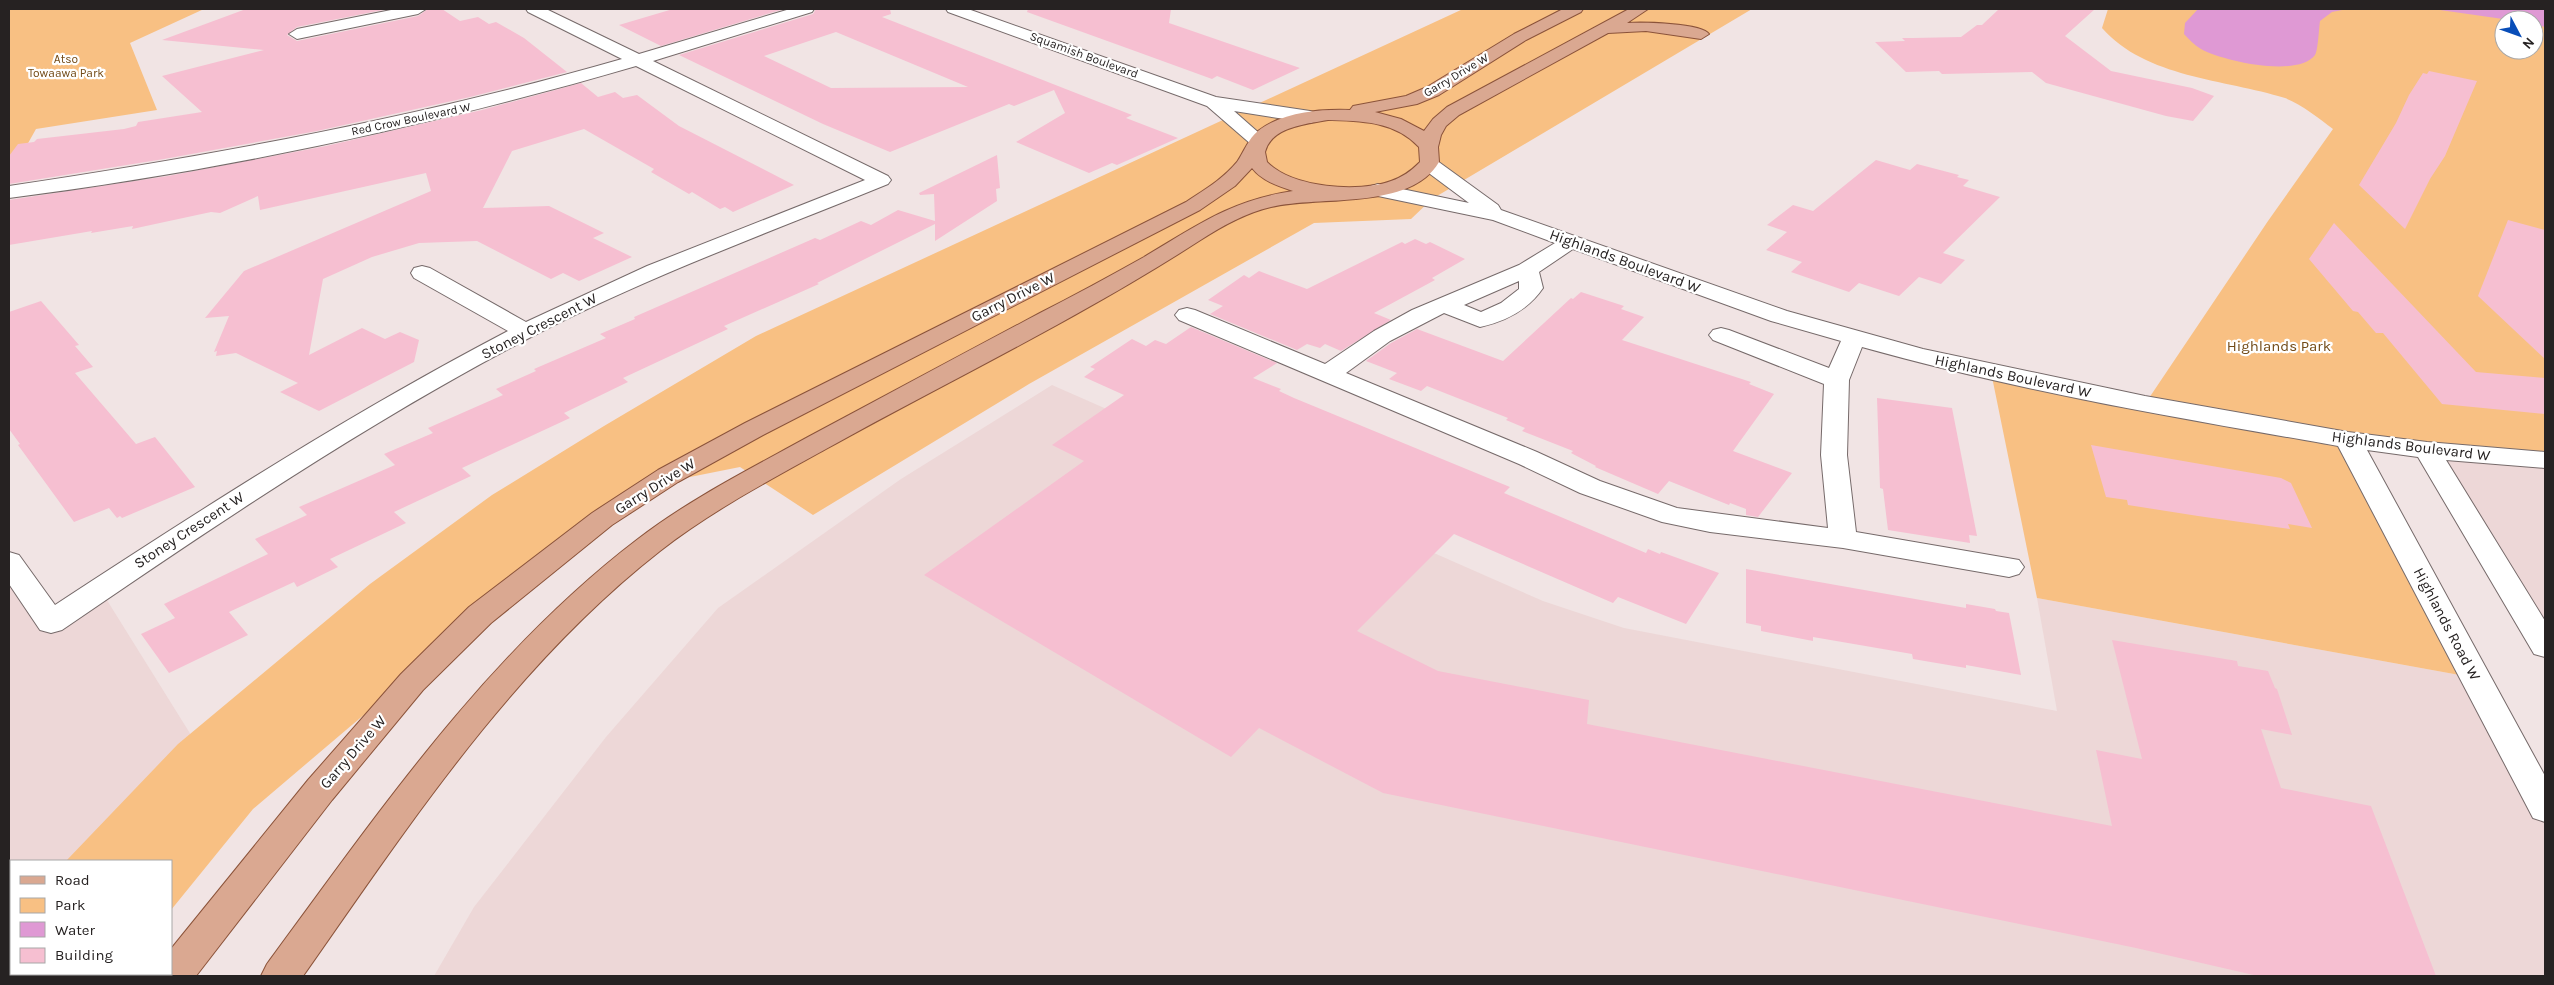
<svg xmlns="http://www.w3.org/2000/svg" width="2554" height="985" font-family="Karla,sans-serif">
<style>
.built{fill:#edd7d7}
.green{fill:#f8c083;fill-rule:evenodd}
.water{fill:#df99d4}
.building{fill:#f6bfd1;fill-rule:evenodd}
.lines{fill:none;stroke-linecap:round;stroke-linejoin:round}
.minor-casing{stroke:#766a6a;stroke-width:2}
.major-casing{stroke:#8b533a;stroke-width:2}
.minor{fill:#fff;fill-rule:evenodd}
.major{fill:#daa891;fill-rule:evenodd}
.labels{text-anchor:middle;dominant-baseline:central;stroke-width:4.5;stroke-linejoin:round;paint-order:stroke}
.far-street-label{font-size:12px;fill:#262222;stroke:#fff}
.far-park-label{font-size:12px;fill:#734b17;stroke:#fff}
.street-label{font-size:15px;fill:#262222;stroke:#fff}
.park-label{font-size:15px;fill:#734b17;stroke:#fff}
</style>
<rect width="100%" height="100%" fill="#f1e4e4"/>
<g class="built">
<path d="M 1052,385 L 1543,601 L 1624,628 L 2057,711 L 2037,598 L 2476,678 L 2545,808 L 2545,976 L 434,976 L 474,907 L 606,737 L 718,608 L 901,479 Z"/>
<path d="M 2427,450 L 2545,460 L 2545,646 Z"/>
<path d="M 9,562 L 51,622 L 100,589 L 191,735 L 72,861 L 11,861 L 11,925 L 9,928 Z"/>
</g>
<g class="green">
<path d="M 9,9 L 204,9 L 130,43 L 157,110 L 36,129 L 9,177 Z"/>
<path d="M 1463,9 L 1752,9 L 1432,199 L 1411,219 L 1314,223 L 1029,384 L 813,515 L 740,467 L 665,482 L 478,618 L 253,809 L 171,910 L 171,861 L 66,861 L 178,744 L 370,584 L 492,495 L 604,426 L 756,336 Z"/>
<path d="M 2108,9 L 2545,9 L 2545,460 L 2427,450 L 2349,440 L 2476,678 L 2037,598 L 1991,372 L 2145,404 L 2268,221 L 2333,129 C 2320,119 2301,104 2285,98 C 2224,79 2146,78 2102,28 ZM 2504,20 L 2534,20 L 2534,50 L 2504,50 Z"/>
<path d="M 11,919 L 11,974 L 120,974 L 117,976 L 9,976 L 9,922 Z"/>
</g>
<g class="water">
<path d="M 2198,9 L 2347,9 L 2332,12 L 2320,21 C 2319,28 2318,51 2315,55 C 2298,78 2222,61 2201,49 C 2194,45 2189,39 2184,34 L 2185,23 Z"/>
<path d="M 2433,9 L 2545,10 L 2545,27 L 2534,24 L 2534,20 L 2510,20 Z"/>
</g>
<g class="building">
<path d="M 246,9 L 388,9 L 297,27 L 287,35 L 297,41 L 418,16 L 428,9 L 442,9 L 460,21 L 478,17 L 489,24 L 496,22 L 524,38 L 567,72 L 470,97 L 317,131 L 164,159 L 9,184 L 9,156 L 18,144 L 34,142 L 37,139 L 124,129 L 136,126 L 138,122 L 202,112 L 162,76 L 264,50 L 162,40 Z"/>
<path d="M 673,9 L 784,9 L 661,46 L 619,25 Z"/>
<path d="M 816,9 L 890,9 L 891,14 L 882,17 L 1132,115 L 1126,118 L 1178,138 L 1117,165 L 1112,163 L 1089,173 L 1016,142 L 1065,113 L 1054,90 L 1014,106 L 1009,104 L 890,152 L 823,124 L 679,55 L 813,14 ZM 836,32 L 968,87 L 831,88 L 764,56 Z"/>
<path d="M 1028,9 L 1171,9 L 1169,23 L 1300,68 L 1253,90 L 1217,76 L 1212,79 L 1135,51 L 1027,12 Z"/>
<path d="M 1999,9 L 2095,9 L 2065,36 L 2111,71 L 2192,88 L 2214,96 L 2193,121 L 2166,116 L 2046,83 L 2032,72 L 1942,74 L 1939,71 L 1906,72 L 1875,42 L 1905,41 L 1902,38 L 1913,38 L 1961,37 L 1977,25 L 1982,25 Z"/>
<path d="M 2429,71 L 2477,81 L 2445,156 L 2430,179 L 2405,229 L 2359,185 L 2396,123 L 2409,95 L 2423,73 L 2427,74 Z"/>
<path d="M 581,83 L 598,97 L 615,92 L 623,98 L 637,95 L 679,126 L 794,185 L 733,212 L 725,207 L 720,209 L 692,192 L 689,194 L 651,172 L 654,169 L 584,129 L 512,151 L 483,208 L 549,206 L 604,233 L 593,238 L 632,257 L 579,281 L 563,273 L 551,279 L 477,241 L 419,243 L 372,257 L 323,279 L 309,355 L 362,328 L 385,339 L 400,332 L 419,340 L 414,362 L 319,411 L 280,392 L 298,383 L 236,353 L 216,356 L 217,351 L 214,352 L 229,316 L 205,318 L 244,271 L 431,191 L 426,173 L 260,210 L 258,196 L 220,213 L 211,212 L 132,229 L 133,226 L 91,233 L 92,231 L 9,245 L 9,200 L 168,176 L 326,146 L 482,110 Z"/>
<path d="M 997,155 L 1000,188 L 996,189 L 997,201 L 935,241 L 935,224 L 817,283 L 819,284 L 724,326 L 728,329 L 623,378 L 628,382 L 564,413 L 570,418 L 462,468 L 471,476 L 394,512 L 406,523 L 330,559 L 338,567 L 297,587 L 294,582 L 229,612 L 248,635 L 169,673 L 141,634 L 175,618 L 164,604 L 268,554 L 255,539 L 307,515 L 299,507 L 395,465 L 384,454 L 433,433 L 428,428 L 503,395 L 496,389 L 536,371 L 534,369 L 606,338 L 600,334 L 635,319 L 634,317 L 815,238 L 820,240 L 861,221 L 871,225 L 898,210 L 935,221 L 934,194 L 920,195 L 919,193 Z"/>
<path d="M 1876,160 L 1910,170 L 1917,164 L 1959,175 L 1957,177 L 1969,180 L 1963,186 L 2000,197 L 1943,253 L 1965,260 L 1941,284 L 1919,277 L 1899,296 L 1859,283 L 1849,292 L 1791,272 L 1802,262 L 1766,250 L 1787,232 L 1767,225 L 1793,205 L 1813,211 Z"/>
<path d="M 2508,220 L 2545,230 L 2545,359 L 2478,296 Z"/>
<path d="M 2334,223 L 2476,372 L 2545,378 L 2545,414 L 2442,404 L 2383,333 L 2376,333 L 2358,312 L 2353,311 L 2309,259 Z"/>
<path d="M 1415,239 L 1426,244 L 1430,242 L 1465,259 L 1432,278 L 1435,280 L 1374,313 L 1391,320 L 1341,351 L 1325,344 L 1320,348 L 1307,344 L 1297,350 L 1210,314 L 1223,306 L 1208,300 L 1244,275 L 1249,278 L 1259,271 L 1307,289 L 1402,242 L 1405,244 Z"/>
<path d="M 1581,292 L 1624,306 L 1621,309 L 1644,317 L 1622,340 L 1751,382 L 1749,384 L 1774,394 L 1733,451 L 1792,473 L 1758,517 L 1746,515 L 1746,509 L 1730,503 L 1729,505 L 1669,481 L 1658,494 L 1595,467 L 1596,466 L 1571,453 L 1573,451 L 1522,431 L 1525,428 L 1506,420 L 1508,418 L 1427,386 L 1421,391 L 1389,379 L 1397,373 L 1366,361 L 1391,343 L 1417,329 L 1503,361 L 1571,298 L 1573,299 Z"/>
<path d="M 41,301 L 79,345 L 75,346 L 93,367 L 75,373 L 136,444 L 155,437 L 195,487 L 122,518 L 120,516 L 117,518 L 109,508 L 74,522 L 18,445 L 20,444 L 9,429 L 9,312 Z"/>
<path d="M 1191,327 L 1277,363 L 1253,378 L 1281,389 L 1279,391 L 1294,398 L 1510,487 L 1504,493 L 1646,553 L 1648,549 L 1660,554 L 1661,552 L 1719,573 L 1686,624 L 1618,597 L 1613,603 L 1454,534 L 1357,631 L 1438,671 L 1589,700 L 1587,724 L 2112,826 L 2096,750 L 2142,759 L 2112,640 L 2237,661 L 2238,666 L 2268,671 L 2275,688 L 2277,689 L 2292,735 L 2261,729 L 2281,788 L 2371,806 L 2436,976 L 2258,976 L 2136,948 L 1383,793 L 1259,728 L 1231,757 L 924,575 L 1084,461 L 1052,445 L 1124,395 L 1084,377 L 1095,369 L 1090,367 L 1132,339 L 1146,346 L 1155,340 L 1166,344 Z"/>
<path d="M 1877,398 L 1952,408 L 1977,536 L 1969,535 L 1970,543 L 1888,530 L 1883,489 L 1880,488 Z"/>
<path d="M 2091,445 L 2281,478 L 2291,483 L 2312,528 L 2288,524 L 2290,529 L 2198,516 L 2128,505 L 2127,500 L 2106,497 Z"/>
<path d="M 1746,569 L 1966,608 L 1966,604 L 1995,609 L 1996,611 L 2009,613 L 2021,675 L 1966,665 L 1966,668 L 1913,659 L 1912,654 L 1813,637 L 1813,641 L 1761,631 L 1761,626 L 1746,623 Z"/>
</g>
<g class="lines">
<defs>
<g id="minor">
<path d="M 396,9 L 426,9 L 418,14 L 297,39 L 289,34 L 297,29 Z"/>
<path d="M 526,9 L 546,9 L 639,54 L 790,9 L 814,9 L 812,12 L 653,61 L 888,176 L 891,180 L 888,184 C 768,233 646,277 531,337 C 368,422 214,526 62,630 L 51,633 L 40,630 L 9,584 L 9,552 L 19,555 L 55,605 C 203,508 351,413 508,331 L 414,278 L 411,273 L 414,268 L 422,266 L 430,268 L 526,322 L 647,266 L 865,180 L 636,66 C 431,126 221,171 9,198 L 9,186 C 216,155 421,117 622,59 L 528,12 Z"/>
<path d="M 946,9 L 968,9 L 1216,97 L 1310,111 L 1316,113 L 1319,117 L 1316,121 L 1310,123 L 1234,111 L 1268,141 L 1266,145 L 1252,145 L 1207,106 L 948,12 Z"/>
<path d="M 1429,158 L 1436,160 L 1498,205 L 1501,210 L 1787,311 L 1923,349 L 2145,396 L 2348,432 L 2427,442 L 2545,452 L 2545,468 L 2446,460 L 2545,621 L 2545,657 L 2534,654 L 2418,457 L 2367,450 L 2545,776 L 2545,822 L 2533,818 L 2338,446 C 2179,418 2018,391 1862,347 L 1849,380 L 1847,455 L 1856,532 L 2019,560 L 2024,567 L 2019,574 L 2009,577 L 1843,548 L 1710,532 L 1662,522 L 1580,493 L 1519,464 L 1179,320 L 1175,315 L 1179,310 L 1187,308 L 1195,310 L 1325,364 L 1374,331 L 1412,310 L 1519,265 L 1555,243 L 1493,220 L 1378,196 L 1371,194 L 1368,190 L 1371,186 L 1378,184 L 1469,203 L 1422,168 L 1419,164 L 1422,160 ZM 1573,249 L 1771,321 L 1841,341 L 1829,368 L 1729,330 L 1721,328 L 1713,330 L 1709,335 L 1713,340 L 1824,384 L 1821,455 L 1828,528 L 1677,508 L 1600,481 L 1537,452 L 1346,373 L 1390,341 L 1444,313 L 1480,327 C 1506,321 1528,310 1543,288 L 1539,272 ZM 1519,281 L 1519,289 L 1501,303 L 1481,312 L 1464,305 Z"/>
</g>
<path id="major" d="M 1563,9 L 1583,9 L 1581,12 L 1526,40 L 1439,95 L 1417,104 L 1375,112 L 1401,119 L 1424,131 L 1433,119 L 1447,107 L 1629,9 L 1648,9 L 1627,23 C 1641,22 1702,23 1709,34 L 1701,39 L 1646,31 L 1608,33 L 1459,115 L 1446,126 L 1441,135 L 1438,147 L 1439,162 C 1410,211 1321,195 1271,207 C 1245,213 1222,226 1199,241 C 1080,318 950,380 826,449 C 770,480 711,511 660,551 C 513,666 409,825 303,976 L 261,976 L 267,964 C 379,812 487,654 638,539 C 690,499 750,469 808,437 C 885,396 962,354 1040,313 C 1075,295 1110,276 1144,257 C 1196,226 1231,200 1293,191 C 1278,186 1262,181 1252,168 L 1235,186 L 1200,210 L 763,435 L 678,482 L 612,525 L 491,623 L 423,690 L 332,800 L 196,976 L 153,976 L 154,974 L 171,974 L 171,949 L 308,780 L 401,674 L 469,607 L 592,513 L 658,470 L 745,423 L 1186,202 C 1204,190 1223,179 1237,162 C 1244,152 1248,139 1258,131 C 1282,112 1321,109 1350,110 L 1353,106 L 1406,96 L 1427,87 L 1514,34 ZM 1328,120 C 1361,121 1395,121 1419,147 L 1420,162 C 1411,171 1403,177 1391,181 C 1359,193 1292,188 1267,162 L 1265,152 C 1271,127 1306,124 1328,120 Z"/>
</defs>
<use href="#minor" class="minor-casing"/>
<use href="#major" class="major-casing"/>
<use href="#minor" class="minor"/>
<use href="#major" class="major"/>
</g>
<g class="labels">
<g class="far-street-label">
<text transform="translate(1084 55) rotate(20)">Squamish Boulevard</text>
<text transform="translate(1456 75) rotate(-31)">Garry Drive W</text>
<text transform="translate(411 119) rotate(-12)">Red Crow Boulevard W</text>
</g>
<g class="far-park-label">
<text x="66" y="59">Atso<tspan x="66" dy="14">Towaawa Park</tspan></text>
</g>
<g class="street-label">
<text transform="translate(1625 261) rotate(20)">Highlands Boulevard W</text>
<text transform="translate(1013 297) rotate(-27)">Garry Drive W</text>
<text transform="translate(539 326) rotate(-27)">Stoney Crescent W</text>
<text transform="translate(2013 376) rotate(12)">Highlands Boulevard W</text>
<text transform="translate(2411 446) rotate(7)">Highlands Boulevard W</text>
<text transform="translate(655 486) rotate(-32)">Garry Drive W</text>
<text transform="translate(189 530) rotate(-33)">Stoney Crescent W</text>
<text transform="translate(2447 624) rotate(62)">Highlands Road W</text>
<text transform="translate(353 752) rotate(-49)">Garry Drive W</text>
</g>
<g class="park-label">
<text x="2279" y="346">Highlands Park</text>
</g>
</g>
<rect width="2554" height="985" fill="none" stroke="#262222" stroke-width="20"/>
<rect x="10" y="860" width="162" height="115" fill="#ffffff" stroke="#a8a7a7"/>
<rect x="20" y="876" width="25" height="8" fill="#daa891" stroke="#a8a7a7"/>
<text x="55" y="885" font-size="15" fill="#262222">Road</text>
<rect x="20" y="898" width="25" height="15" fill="#f8c083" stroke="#a8a7a7"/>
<text x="55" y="910" font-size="15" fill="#262222">Park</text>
<rect x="20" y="922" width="25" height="15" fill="#df99d4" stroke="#a8a7a7"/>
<text x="55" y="935" font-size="15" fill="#262222">Water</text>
<rect x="20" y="948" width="25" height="15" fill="#f6bfd1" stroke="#a8a7a7"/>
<text x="55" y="960" font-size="15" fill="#262222">Building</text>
<g transform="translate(2519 35) rotate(131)"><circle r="24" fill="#ffffff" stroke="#a8a7a7"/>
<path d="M0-4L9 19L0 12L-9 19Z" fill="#084db8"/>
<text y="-8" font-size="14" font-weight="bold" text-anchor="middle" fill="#262222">N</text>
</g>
</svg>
